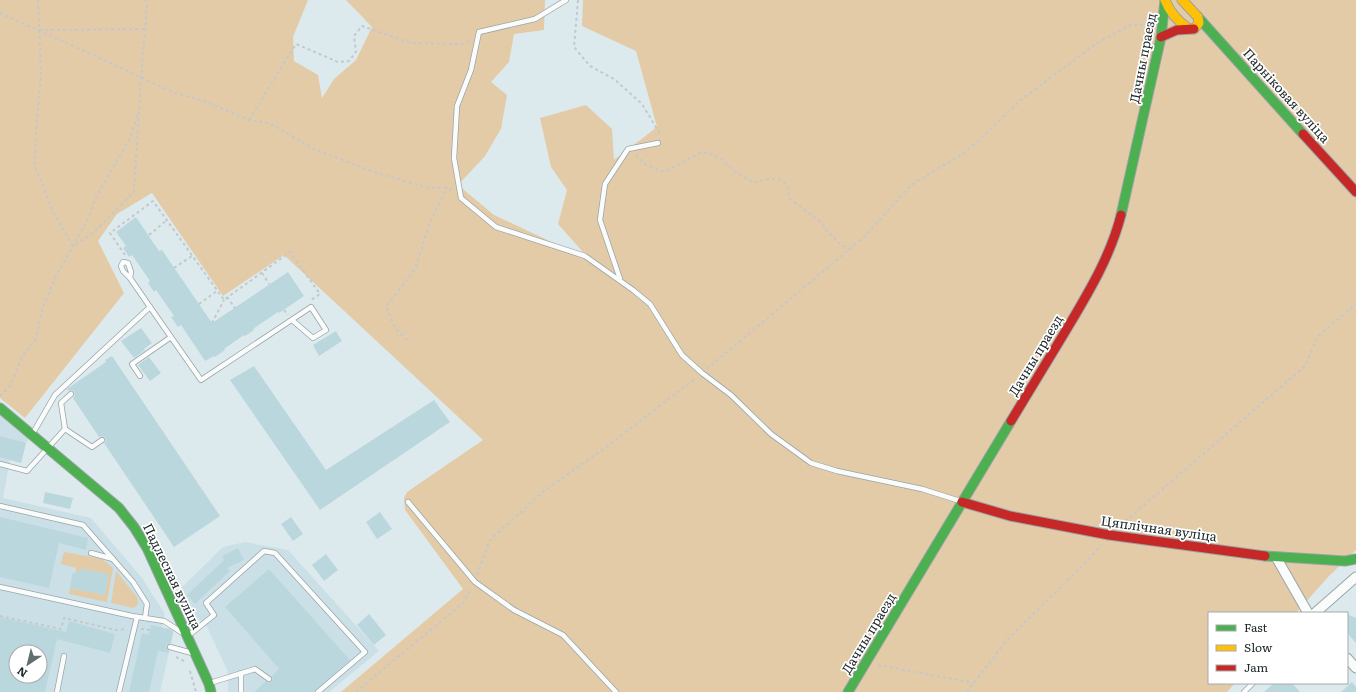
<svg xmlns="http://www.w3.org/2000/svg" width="1356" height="692" font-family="Literata,serif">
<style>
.built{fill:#cae0e6;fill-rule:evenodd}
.green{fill:#e3cba7}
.building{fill:#bbd7de;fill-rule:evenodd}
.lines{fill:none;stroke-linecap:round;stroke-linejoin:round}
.lane-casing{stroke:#9aa4a7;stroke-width:6}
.street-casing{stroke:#9aa4a7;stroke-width:11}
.fast-casing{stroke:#9aa4a7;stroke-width:11}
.slow-casing{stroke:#9aa4a7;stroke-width:11}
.jam-casing{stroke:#9aa4a7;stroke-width:11}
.path{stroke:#c5c8ca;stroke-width:2;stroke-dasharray:3 3;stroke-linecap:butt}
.lane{stroke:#fafcfc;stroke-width:4.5}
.street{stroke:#fafcfc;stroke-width:9}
.fast{stroke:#4caf50;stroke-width:9}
.slow{stroke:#ffc107;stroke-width:9}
.jam{stroke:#c62828;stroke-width:9}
.labels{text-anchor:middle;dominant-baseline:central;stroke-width:3.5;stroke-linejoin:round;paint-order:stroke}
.street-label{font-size:13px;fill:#212a2c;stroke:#fff}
</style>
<rect width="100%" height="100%" fill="#ddeaed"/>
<g class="built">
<path d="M 0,415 L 30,438 L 26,443 L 21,463 L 10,460 L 3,498 L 91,518 L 142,578 L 165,614 L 162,628 L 174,630 L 160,692 L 0,692 ZM 16,652 L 40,652 L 40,676 L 16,676 Z"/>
<path d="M 245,542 L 288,550 L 379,651 L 329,692 L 228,692 L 228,672 L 207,627 L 193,614 L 180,589 L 223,547 Z"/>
</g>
<g class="green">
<path d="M 0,0 L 308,0 L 293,37 L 294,61 L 318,75 L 322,98 L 334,79 L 356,60 L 372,27 L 346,0 L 545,0 L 544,30 L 514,34 L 509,62 L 491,82 L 507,95 L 501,129 L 485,156 L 458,185 L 494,215 L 590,260 L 558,224 L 567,190 L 551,167 L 540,118 L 586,105 L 612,129 L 614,160 L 657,127 L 636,51 L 582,26 L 583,0 L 1356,0 L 1356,550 L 1329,576 L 1296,613 L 1209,613 L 1209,683 L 1235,683 L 1227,692 L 341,692 L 463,589 L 405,510 L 404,498 L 407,492 L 483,440 L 284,255 L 223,296 L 152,193 L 117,214 L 98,241 L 124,293 L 25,418 L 0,398 Z"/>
<path d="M 65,552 L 102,559 L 113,568 L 107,602 L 69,594 L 70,588 L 105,595 L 76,573 L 76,568 L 61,564 L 63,555 Z"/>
<path d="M 116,571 L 137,597 L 138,602 L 137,606 L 133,608 L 111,603 Z"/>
</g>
<g class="building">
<path d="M 136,217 L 159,251 L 162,250 L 212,323 L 288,272 L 304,296 L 279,313 L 278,312 L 253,329 L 254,330 L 245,336 L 244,335 L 224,349 L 225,350 L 215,357 L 214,356 L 205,361 L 181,325 L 178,327 L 171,317 L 174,316 L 156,290 L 154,292 L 148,283 L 150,281 L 132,255 L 129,257 L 123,248 L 126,246 L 116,232 Z"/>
<path d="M 141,328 L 152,343 L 144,349 L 145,350 L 134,358 L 121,341 Z"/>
<path d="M 336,331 L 342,341 L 319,356 L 313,345 Z"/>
<path d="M 112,356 L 220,516 L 174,547 L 104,443 L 106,441 L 105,438 L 103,436 L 99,437 L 73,398 L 75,395 L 74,392 L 72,390 L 68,391 L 67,389 L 106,362 L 105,360 Z"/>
<path d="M 149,357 L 161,373 L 150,381 L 138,365 Z"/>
<path d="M 254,366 L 326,470 L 434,400 L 450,422 L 320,510 L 230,380 Z"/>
<path d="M 0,436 L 26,443 L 21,463 L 0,457 Z"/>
<path d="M 45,492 L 73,498 L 70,509 L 43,503 Z"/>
<path d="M 380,512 L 392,529 L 377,539 L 366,522 Z"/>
<path d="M 0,517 L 88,538 L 86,550 L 59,543 L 49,588 L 0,577 Z"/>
<path d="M 291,517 L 303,534 L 293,541 L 281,524 Z"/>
<path d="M 238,548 L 244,560 L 227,568 L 230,571 L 195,604 L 187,595 L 224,560 L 222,556 Z"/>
<path d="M 326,554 L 338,570 L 324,581 L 312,565 Z"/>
<path d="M 83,569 L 109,574 L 105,595 L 70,588 L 72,574 Z"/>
<path d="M 269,569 L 350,660 L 314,692 L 254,692 L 266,681 L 269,683 L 272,681 L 273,679 L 272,676 L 279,669 L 225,607 Z"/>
<path d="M 369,614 L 386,635 L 374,645 L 357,625 Z"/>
<path d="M 1347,614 L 1356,618 L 1356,643 L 1347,633 Z"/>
<path d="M 0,617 L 66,632 L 69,621 L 115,634 L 110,653 L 57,639 L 45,692 L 0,692 ZM 16,652 L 40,652 L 40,676 L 16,676 Z"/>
<path d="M 151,625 L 170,629 L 173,632 L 171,643 L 168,644 L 166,646 L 167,649 L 169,651 L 169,653 L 158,651 L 149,692 L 129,692 L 142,633 L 149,635 Z"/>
<path d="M 1352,682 L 1356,687 L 1356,692 L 1341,692 Z"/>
<path d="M 1274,683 L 1292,683 L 1300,692 L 1264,692 Z"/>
</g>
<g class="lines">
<defs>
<g id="lane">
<path d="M 566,0 L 535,19 L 479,32 L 471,70 L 457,106 L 454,158 L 461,198 L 496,227 L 585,256 L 633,290 L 650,304 L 682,355 L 702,373 L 731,395 L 771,434 L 811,463 L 837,471 L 922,489 L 960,501"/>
<path d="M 130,278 L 131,272 L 128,263 L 123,262 L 121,266 L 123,271 L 130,278 L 150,307"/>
<path d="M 620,279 L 600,220 L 605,184 L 628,149 L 658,143"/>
<path d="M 140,376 L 132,364 L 171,337"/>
<path d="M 65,429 L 61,403 L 71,394"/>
<path d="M 33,433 L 55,395 L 150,307 L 201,380 L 311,307 L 326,330 L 313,338 L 292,320"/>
<path d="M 0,464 L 27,471 L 65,429 L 92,447 L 102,440"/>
<path d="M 408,502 L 475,582 L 514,610 L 563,635 L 616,692"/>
<path d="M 0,506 L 83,525 L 133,582 L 147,604 L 145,618"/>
<path d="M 91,553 L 113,559"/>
<path d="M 0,587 L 132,616 L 164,621 L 181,632"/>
<path d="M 188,636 L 214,615 L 206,603 L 264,551 L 275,553 L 365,652 L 318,692"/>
<path d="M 170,647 L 192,653"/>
<path d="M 210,683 L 255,669 L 269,679"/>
<path d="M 57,692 L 64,656"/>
<path d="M 119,692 L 137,617"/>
<path d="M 241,692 L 241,673"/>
<path d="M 1244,692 L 1253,683"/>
</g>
<g id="street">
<path d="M 1276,557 L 1308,613"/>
<path d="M 1315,613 L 1356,577"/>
<path d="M 1347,658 L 1356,668"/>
</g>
<g id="fast">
<path d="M 1197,16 L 1303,134"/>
<path d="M 1121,215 L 1161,37 L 1165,0"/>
<path d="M 0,408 L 119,508 L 134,527 L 147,548 L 209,684 L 211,692"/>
<path d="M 1265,556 L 1345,561 L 1356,559"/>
<path d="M 848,692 L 1011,421"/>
</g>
<path id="slow" d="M 1165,0 C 1169,11 1179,22 1189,29 L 1194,29 L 1199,23 L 1198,17 L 1182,0"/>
<g id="jam">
<path d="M 1161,37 L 1177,30 L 1194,29"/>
<path d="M 1303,134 L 1356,192"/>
<path d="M 1011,421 C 1029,391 1047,362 1065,332 C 1087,295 1110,258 1121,215"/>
<path d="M 962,502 L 1010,516 L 1109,535 L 1265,556"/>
</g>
</defs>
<use href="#lane" class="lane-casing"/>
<use href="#street" class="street-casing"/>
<use href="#fast" class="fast-casing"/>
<use href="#slow" class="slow-casing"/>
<use href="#jam" class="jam-casing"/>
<g class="path">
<path d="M 38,0 L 41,75 L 36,130 L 35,166 L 53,212 L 73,246 L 92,234 L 134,192 L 141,78 L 147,5 L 145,0"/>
<path d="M 578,0 L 574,47 L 590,66 L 614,79 L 642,104 L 660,134 L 659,136"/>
<path d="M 0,13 L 38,30 L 175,93 L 202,100 L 249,120 L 269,123 L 316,150 L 374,172 L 429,188 L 447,187 L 452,191"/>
<path d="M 39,30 L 145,29"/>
<path d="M 249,120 L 296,44 L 338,62 L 349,61 L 356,52 L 354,36 L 362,26 L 411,43 L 464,44 L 470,39"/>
<path d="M 636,155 L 646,165 L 664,172 L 700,153 L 709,153 L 721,159 L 736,172 L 754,183 C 770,177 789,174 789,198 L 822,223 L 826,230 L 838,242 L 850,250"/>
<path d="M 149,235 L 167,220"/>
<path d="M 125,255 L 110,233 L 153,201 L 224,300 L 290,252 L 320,294 L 311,300"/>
<path d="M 174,268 L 192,256"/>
<path d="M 262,273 L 269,284"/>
<path d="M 227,297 L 235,308"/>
<path d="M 199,304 L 217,291"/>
<path d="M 284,310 L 288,315"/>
<path d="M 212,323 L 224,300"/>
<path d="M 407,340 L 395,328 L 386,307 L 415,269 L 431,220 L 447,187"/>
<path d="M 707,369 L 865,236 L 911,185 L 967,151 L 1022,99 L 1097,43 L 1130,25 L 1140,24 L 1152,28"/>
<path d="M 0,396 L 10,386 L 23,355 L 35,341 L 43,307 L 56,276 L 88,219 L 96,197 L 130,138 L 138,114"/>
<path d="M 1121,525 L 1305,366 L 1318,336 L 1356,304"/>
<path d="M 477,575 L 490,540 L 543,492 L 609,445 L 696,378"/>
<path d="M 0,616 L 61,629 L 64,618 L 116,630 L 126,629"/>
<path d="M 141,629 L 150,630"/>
<path d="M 176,657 L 186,662"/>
<path d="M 878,665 L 974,683"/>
<path d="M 190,671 L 196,692"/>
<path d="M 356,692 L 464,602 L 471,588"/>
<path d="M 967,692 L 1007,640 L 1091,557 L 1101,545"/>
</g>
<use href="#lane" class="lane"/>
<use href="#street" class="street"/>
<use href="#fast" class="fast"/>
<use href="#slow" class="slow"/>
<use href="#jam" class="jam"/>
</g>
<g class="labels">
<g class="street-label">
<text transform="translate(1142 58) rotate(-79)">Дачны праезд</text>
<text transform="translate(1287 95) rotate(48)">Парніковая вуліца</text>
<text transform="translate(1035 355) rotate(-59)">Дачны праезд</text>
<text transform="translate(1159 528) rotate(8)">Цяплічная вуліца</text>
<text transform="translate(173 576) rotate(64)">Падлесная вуліца</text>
<text transform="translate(868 633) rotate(-59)">Дачны праезд</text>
</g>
</g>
<rect x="1208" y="612" width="140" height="72" fill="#ffffff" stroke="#a6aaab"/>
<rect x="1216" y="625" width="20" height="6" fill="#4caf50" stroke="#a6aaab"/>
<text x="1244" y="632" font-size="12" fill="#212a2c">Fast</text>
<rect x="1216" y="645" width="20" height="6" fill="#ffc107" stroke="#a6aaab"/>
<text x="1244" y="652" font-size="12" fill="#212a2c">Slow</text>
<rect x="1216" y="665" width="20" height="6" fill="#c62828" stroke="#a6aaab"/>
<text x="1244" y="672" font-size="12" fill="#212a2c">Jam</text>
<g transform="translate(28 664) rotate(215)"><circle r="19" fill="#ffffff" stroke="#a6aaab"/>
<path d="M0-3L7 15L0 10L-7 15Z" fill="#636d70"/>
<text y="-6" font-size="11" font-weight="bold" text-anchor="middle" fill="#212a2c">N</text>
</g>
</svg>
